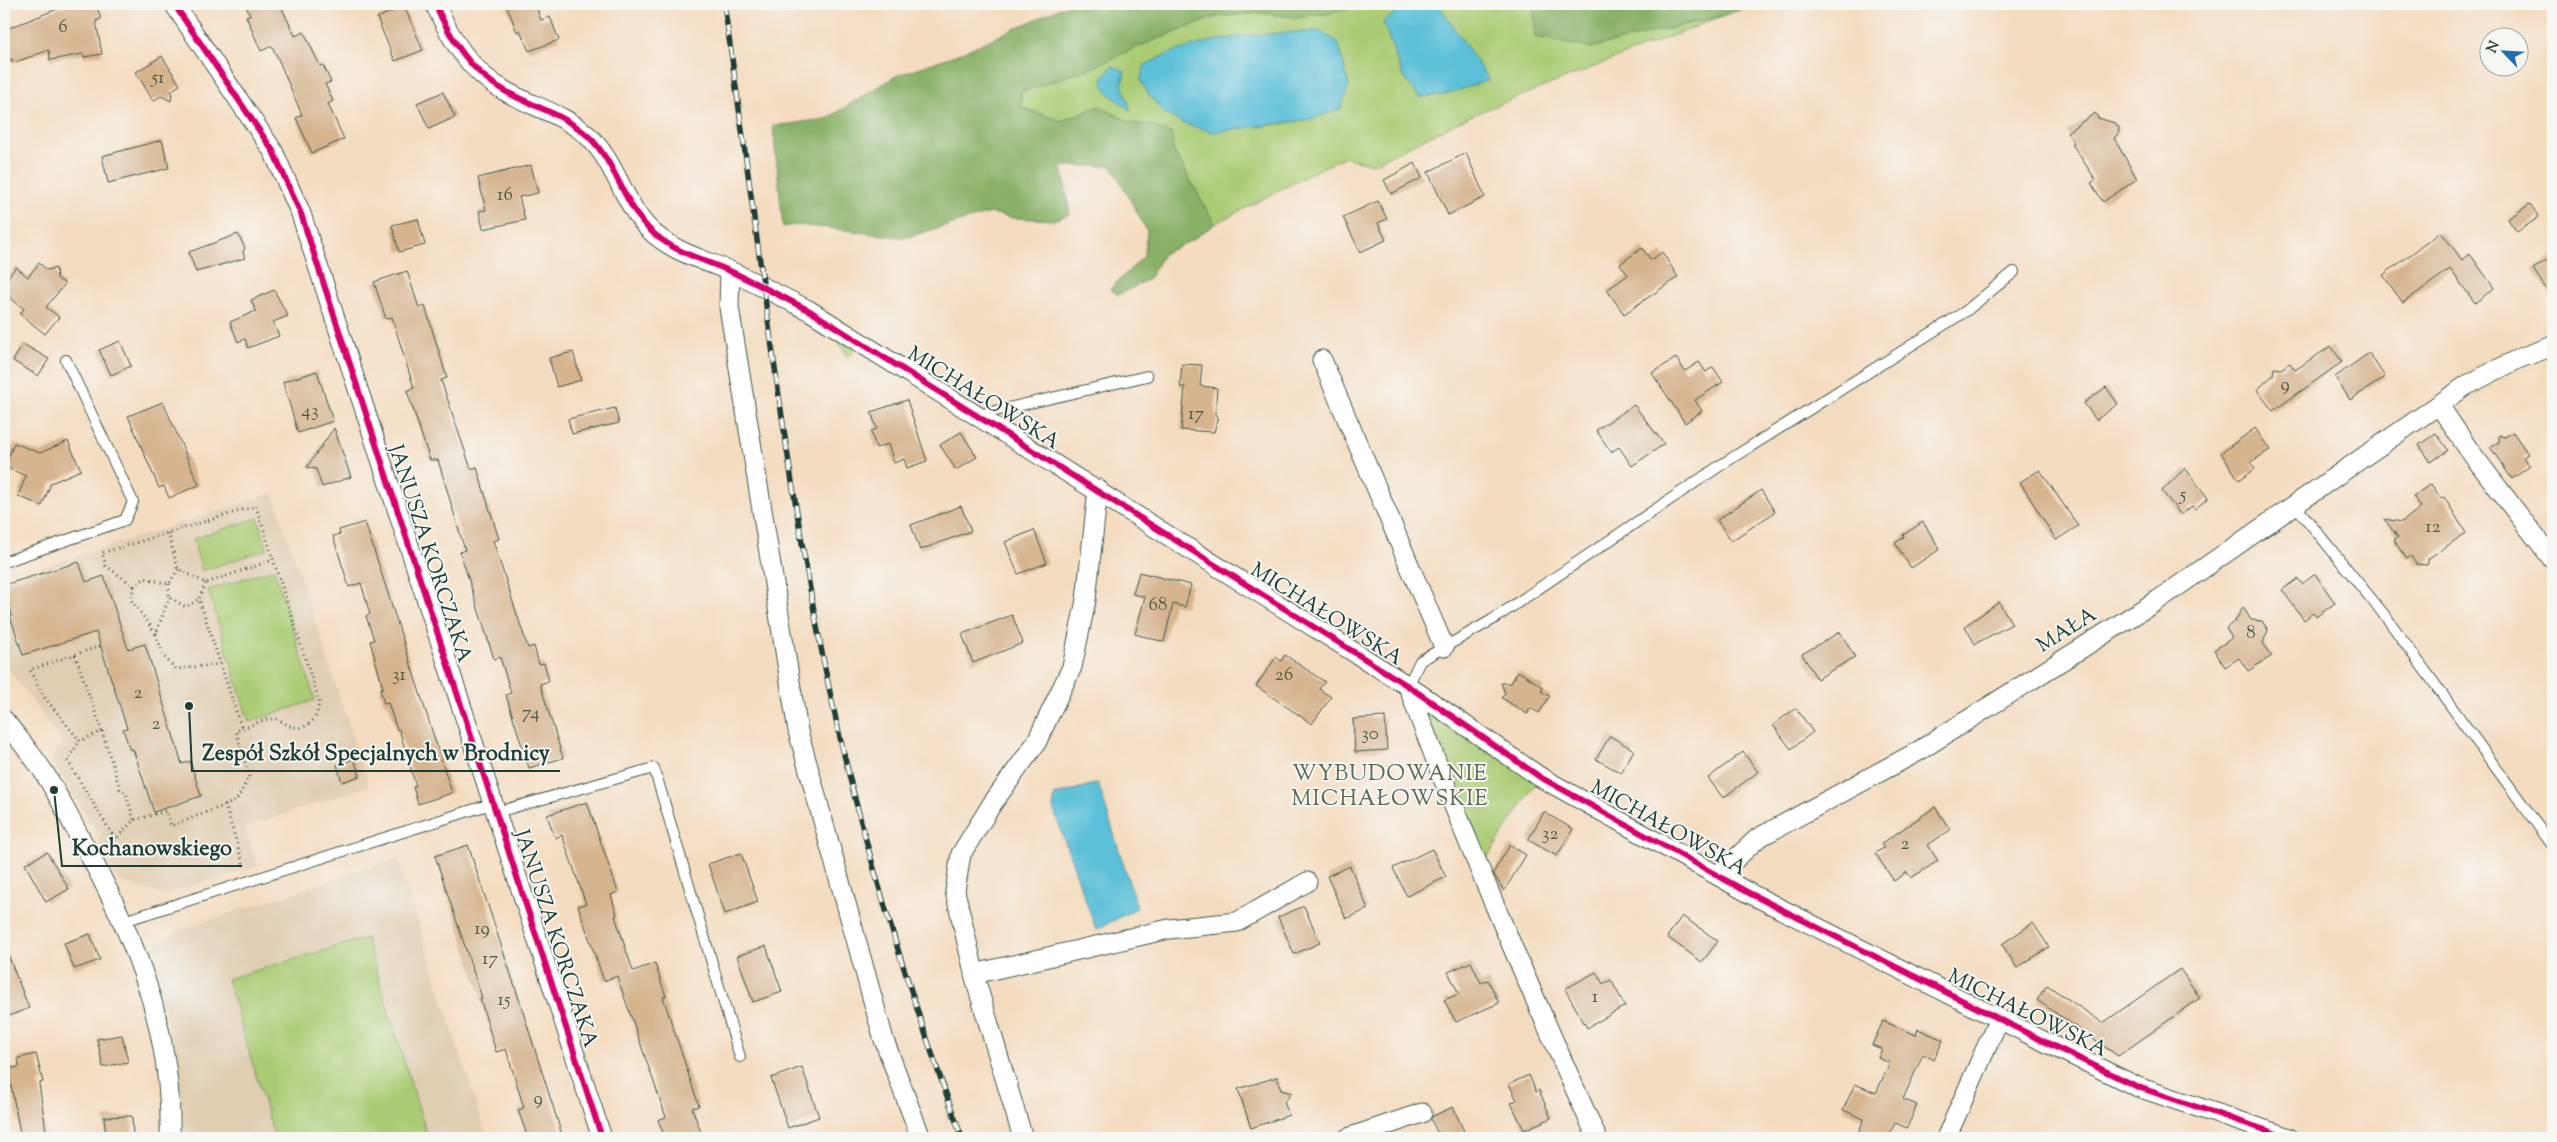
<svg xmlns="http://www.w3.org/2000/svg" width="2557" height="1142" font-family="'Sorts Mill Goudy',serif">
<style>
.built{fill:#e0ceb2}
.green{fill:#abcc74;stroke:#658454;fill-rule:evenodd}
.forest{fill:#88b066;stroke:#54764d}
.water{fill:#5bc0d8;stroke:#3d7e86}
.building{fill:#d6b48e}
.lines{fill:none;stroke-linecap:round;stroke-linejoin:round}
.lane-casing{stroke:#3f5549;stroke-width:12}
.street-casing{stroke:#3f5549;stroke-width:21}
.path{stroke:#3f5549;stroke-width:3;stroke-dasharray:1 4;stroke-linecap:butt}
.lane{stroke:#fff;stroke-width:10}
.street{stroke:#fff;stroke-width:19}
.rail-casing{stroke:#1f3d34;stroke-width:5.5}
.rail{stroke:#f6f6f2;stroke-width:4;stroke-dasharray:11;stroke-linecap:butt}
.cycleway-casing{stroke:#f6f6f2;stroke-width:9}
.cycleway{stroke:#d6006c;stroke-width:6}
.labels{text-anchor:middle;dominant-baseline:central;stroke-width:4;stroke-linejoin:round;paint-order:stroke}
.number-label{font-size:19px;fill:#4d5b4a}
.street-label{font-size:21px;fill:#1f3d34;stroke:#f6f6f2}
.neighbourhood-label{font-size:22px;letter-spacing:1px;fill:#5f6754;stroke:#f6f6f2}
.leader{fill:none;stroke:#1f3d34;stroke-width:2}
.callout-dot{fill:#1f3d34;stroke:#f6f6f2;stroke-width:2}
.callout-label{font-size:22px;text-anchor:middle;font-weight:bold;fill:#1f3d34;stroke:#f6f6f2;stroke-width:4;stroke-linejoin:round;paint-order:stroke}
</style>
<rect width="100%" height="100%" fill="#f6f6f2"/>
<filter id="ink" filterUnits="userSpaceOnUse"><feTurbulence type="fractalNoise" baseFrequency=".02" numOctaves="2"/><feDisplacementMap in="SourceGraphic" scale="10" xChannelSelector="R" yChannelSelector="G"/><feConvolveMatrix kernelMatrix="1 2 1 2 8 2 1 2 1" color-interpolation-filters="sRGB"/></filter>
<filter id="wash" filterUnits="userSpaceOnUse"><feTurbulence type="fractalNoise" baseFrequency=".0096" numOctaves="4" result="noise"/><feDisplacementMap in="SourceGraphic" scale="20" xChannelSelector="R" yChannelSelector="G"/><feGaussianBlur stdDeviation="1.12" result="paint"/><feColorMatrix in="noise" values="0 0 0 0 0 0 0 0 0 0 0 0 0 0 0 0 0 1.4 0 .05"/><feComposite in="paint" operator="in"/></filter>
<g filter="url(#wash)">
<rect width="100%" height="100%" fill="#f4dcc0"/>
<g class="built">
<path d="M 273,493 L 369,786 L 245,827 L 258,866 L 163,895 L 118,881 L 92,826 L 51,759 L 63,743 L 7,667 L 4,668 L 4,580 Z"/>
<path d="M 398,858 L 487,1138 L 182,1138 L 183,1119 L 175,1060 L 166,1014 L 147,951 L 182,929 Z"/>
</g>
<g class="green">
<path d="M 1361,4 L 1424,4 L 1396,13 L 1391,44 L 1403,76 L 1419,97 L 1488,80 L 1438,4 L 1534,4 L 1535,37 L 1590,48 L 1725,15 L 1468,117 L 1373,164 L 1343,157 L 1215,224 L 1173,150 L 1150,125 L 1132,123 L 1099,106 L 1061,121 L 1021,107 L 1021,92 L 1094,67 L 1137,47 L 1215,17 L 1260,13 L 1294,17 L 1334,13 ZM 1319,31 L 1338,42 L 1349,86 L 1340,109 L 1311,119 L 1260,127 L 1208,42 L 1251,35 ZM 1125,71 L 1122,84 L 1130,110 L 1106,91 Z"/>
<path d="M 834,332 L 860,347 L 847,357 Z"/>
<path d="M 258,518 L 267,549 L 202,571 L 193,539 Z"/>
<path d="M 274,569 L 315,700 L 249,722 L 208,590 Z"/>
<path d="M 1427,713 L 1537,781 L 1486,860 Z"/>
<path d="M 366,938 L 428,1138 L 275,1138 L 227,979 Z"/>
</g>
<g class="forest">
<path d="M 1069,4 L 1361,4 L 1334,13 L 1294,17 L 1260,13 L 1215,17 L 1137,47 L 1094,67 L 1021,92 L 1021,107 L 1061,121 L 1099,106 L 1132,123 L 1150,125 L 1172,134 L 1173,150 L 1215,224 L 1192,240 L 1163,254 L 1149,279 L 1118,295 L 1110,289 L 1144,256 L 1147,231 L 1112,166 L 1062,166 L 1070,214 L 1053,220 L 1013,218 L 990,213 L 904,238 L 830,228 L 794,225 L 783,227 L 773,126 L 826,119 L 896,76 L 963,52 Z"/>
<path d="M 1534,4 L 1756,4 L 1725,15 L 1590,48 L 1535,37 Z"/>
</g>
<g class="water">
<path d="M 1424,4 L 1438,4 L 1489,80 L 1444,95 L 1419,97 L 1403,76 L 1383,22 L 1396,13 Z"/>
<path d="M 1319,31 L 1338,42 L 1349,86 L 1340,109 L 1311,119 L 1213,132 L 1182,123 L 1163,112 L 1149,95 L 1140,80 L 1145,65 C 1198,36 1260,34 1319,31 Z"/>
<path d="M 1112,66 L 1125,71 L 1122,84 L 1131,111 L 1106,91 L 1102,78 Z"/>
<path d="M 1098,783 L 1137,908 L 1096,930 L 1053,808 L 1055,795 Z"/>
</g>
<g id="blocks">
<g class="building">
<path d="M 70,4 L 96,4 L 101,19 L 96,21 L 102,54 L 84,57 L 83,54 L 50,60 L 49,50 L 13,63 L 12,59 L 4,62 L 4,30 Z"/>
<path d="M 245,4 L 280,4 L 295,36 L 304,32 L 320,66 L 323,65 L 331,82 L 325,84 L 333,101 L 328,104 L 344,139 L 312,153 L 296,118 L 302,115 L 280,63 L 272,46 L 261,51 L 246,16 L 250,15 Z"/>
<path d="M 506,4 L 535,4 L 541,20 L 550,17 L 559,40 L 529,51 L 520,30 L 517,32 Z"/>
<path d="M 404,6 L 423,50 L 395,61 L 377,18 Z"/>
<path d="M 162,56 L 180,85 L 172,90 L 171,101 L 161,96 L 153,101 L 136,72 Z"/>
<path d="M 443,92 L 455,117 L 429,129 L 417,103 Z"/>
<path d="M 2095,113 L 2098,118 L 2115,123 L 2119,128 L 2118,134 L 2114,138 L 2137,179 L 2103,202 L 2091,183 L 2096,180 L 2072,144 L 2074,143 L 2067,132 Z"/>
<path d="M 162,140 L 169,168 L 108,183 L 102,156 Z"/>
<path d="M 1466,153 L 1485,197 L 1448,215 L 1428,172 Z"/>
<path d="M 1415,163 L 1422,178 L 1391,194 L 1384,180 Z"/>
<path d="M 531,165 L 538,193 L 519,197 L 525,220 L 483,229 L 479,211 L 486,210 L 478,178 Z"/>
<path d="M 1378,201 L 1387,219 L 1378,223 L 1386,240 L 1360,252 L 1343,217 Z"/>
<path d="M 2530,204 L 2539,217 L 2517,232 L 2508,219 Z"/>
<path d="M 418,219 L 425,245 L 399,252 L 392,225 Z"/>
<path d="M 2441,232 L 2462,260 L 2470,254 L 2494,288 L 2475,303 L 2450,269 L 2403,303 L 2383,275 Z"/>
<path d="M 238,234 L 245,248 L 243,252 L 245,258 L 196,272 L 189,252 Z"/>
<path d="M 1642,248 L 1651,260 L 1662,252 L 1678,277 L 1624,314 L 1607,290 L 1628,275 L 1620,264 Z"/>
<path d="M 2553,256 L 2553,299 L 2533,269 Z"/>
<path d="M 39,263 L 47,270 L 56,268 L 57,278 L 65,284 L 46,307 L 59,317 L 45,334 L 20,314 L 24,309 L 4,293 L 4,282 L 16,267 L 28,277 Z"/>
<path d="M 407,271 L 419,308 L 425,306 L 447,378 L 441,380 L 471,469 L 477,467 L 482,485 L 499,539 L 493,541 L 528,648 L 534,646 L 539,664 L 544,663 L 549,681 L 540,684 L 563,758 L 529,768 L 506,695 L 511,693 L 500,657 L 494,659 L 460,552 L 465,550 L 438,460 L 430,460 L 407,391 L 414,388 L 403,353 L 392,317 L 386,319 L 374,282 Z"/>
<path d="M 274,290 L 288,316 L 273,322 L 279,336 L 248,348 L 245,339 L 238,342 L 230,322 L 256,311 L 251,300 Z"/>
<path d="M 120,341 L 131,366 L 111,375 L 99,350 Z"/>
<path d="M 23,344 L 49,359 L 38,376 L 13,361 Z"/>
<path d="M 2331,346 L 2342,362 L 2273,411 L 2257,390 L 2273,375 L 2274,368 L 2281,369 L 2290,363 L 2295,370 Z"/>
<path d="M 573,352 L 581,380 L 557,387 L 549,358 Z"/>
<path d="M 2369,353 L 2385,377 L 2350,400 L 2335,377 Z"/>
<path d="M 1676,358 L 1685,371 L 1699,362 L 1706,372 L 1713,367 L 1723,382 L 1695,400 L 1702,411 L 1685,423 L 1652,373 Z"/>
<path d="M 1182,364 L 1202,365 L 1200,386 L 1217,388 L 1215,414 L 1218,417 L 1214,432 L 1181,430 L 1185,387 L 1180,387 Z"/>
<path d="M 317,371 L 333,421 L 298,433 L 283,382 Z"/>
<path d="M 2106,387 L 2118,404 L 2096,420 L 2084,403 Z"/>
<path d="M 907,400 L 927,461 L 907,468 L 904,459 L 894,463 L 888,444 L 876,448 L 871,431 L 877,429 L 871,412 Z"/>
<path d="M 163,402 L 199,485 L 169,498 L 164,486 L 159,488 L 128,416 Z"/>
<path d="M 1634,405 L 1664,444 L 1632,466 L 1619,447 L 1611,452 L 1596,430 Z"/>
<path d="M 615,408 L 619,423 L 572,434 L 568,419 Z"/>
<path d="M 334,428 L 351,477 L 322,487 L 316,469 L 307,467 Z"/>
<path d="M 2255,428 L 2270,450 L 2251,462 L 2255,469 L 2239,480 L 2221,453 Z"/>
<path d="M 961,432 L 977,457 L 956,470 L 940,445 Z"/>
<path d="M 2513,432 L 2528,454 L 2523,457 L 2530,466 L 2512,479 L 2490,447 L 2499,442 L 2499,435 L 2505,437 Z"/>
<path d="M 2436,433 L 2448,450 L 2431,462 L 2419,445 Z"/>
<path d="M 68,441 L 81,470 L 51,483 L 42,506 L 18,496 L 26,476 L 5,467 L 14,443 L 40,453 Z"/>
<path d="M 2185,468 L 2208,498 L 2195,509 L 2192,506 L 2181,515 L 2162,491 Z"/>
<path d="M 2040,470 L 2078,526 L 2056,540 L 2020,482 Z"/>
<path d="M 2431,484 L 2441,499 L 2444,497 L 2466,533 L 2429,558 L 2427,565 L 2416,564 L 2411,556 L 2407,559 L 2397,545 L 2394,540 L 2398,537 L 2384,519 L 2402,522 L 2421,507 L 2413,496 Z"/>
<path d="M 1761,490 L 1775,512 L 1731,541 L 1717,520 Z"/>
<path d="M 961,506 L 971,531 L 920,550 L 911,525 Z"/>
<path d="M 365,522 L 452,793 L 418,804 L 413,787 L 416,786 L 399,729 L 397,730 L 388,703 L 384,704 L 380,689 L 383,688 L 370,641 L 374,640 L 366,616 L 370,614 L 361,583 L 349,587 L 333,536 L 340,534 L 339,530 Z"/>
<path d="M 1923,522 L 1940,549 L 1911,568 L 1895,543 L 1904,537 L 1903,535 Z"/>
<path d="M 1034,530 L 1047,563 L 1018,574 L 1005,542 Z"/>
<path d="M 79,562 L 86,582 L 104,576 L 128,649 L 145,644 L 182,764 L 190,761 L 201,796 L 154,812 L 133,749 L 130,750 L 123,729 L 127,728 L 96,632 L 23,655 L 10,616 L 12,616 L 4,585 Z"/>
<path d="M 1139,572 L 1191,585 L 1185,607 L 1173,604 L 1164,642 L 1135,634 L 1145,597 L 1133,594 Z"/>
<path d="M 2315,574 L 2335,603 L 2316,617 L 2313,613 L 2304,620 L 2282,590 L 2298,579 L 2302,584 Z"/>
<path d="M 1999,602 L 2012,624 L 1975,644 L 1965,626 Z"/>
<path d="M 2243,607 L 2251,620 L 2262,621 L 2268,630 L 2263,643 L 2272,656 L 2248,671 L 2239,658 L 2225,667 L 2214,650 L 2232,638 L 2226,628 L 2235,621 Z"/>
<path d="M 1012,615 L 1023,643 L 973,663 L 962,634 Z"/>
<path d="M 1840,632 L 1855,657 L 1817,679 L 1802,654 Z"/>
<path d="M 1285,655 L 1325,682 L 1319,689 L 1331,697 L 1312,724 L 1256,686 L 1276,657 L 1281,661 Z"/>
<path d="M 1518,671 L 1543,687 L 1541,691 L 1550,696 L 1539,713 L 1530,708 L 1527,714 L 1502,698 L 1505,693 L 1501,683 L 1511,683 Z"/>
<path d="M 1796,708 L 1813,732 L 1791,749 L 1773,725 Z"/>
<path d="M 1385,717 L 1387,750 L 1355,752 L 1353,719 Z"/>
<path d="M 1610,736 L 1634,750 L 1621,773 L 1596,759 Z"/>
<path d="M 1743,752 L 1758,772 L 1723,798 L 1708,778 Z"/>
<path d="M 354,759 L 360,776 L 342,782 L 337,765 Z"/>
<path d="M 587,802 L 618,892 L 611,895 L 617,915 L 615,916 L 633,971 L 655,963 L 660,979 L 666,996 L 663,997 L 699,1106 L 692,1108 L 703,1138 L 665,1138 L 658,1120 L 666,1117 L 617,976 L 604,981 L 578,906 L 586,904 L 562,835 L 555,838 L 547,815 Z"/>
<path d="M 1935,807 L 1950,830 L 1928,845 L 1938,861 L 1911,878 L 1907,872 L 1894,881 L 1875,853 L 1884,848 L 1881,844 Z"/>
<path d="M 1544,812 L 1573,829 L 1557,856 L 1528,840 Z"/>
<path d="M 468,845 L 515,987 L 563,1138 L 528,1138 L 518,1110 L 524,1108 L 506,1049 L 496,1052 L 480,998 L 482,998 L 435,856 Z"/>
<path d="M 1510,845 L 1526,855 L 1504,891 L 1493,873 Z"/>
<path d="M 1432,849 L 1446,877 L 1407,896 L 1393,868 Z"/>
<path d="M 47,852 L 69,889 L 46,902 L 25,864 Z"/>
<path d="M 741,853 L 758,902 L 725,914 L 708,864 Z"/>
<path d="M 1350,866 L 1368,909 L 1346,919 L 1327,876 Z"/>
<path d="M 1304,906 L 1320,943 L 1294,954 L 1278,917 Z"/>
<path d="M 1682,916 L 1718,941 L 1702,962 L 1667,937 Z"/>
<path d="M 2033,923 L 2049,947 L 2017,968 L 2002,944 Z"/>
<path d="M 90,934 L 100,960 L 74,969 L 64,943 Z"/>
<path d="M 4,945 L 29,1008 L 4,1018 Z"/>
<path d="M 766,946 L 782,992 L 753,1002 L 737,956 Z"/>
<path d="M 1471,962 L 1481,983 L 1488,980 L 1499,1003 L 1456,1022 L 1444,1000 L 1459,994 L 1448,972 Z"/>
<path d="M 2180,969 L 2200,998 L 2118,1056 L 2037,1000 L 2047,985 L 2103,1023 Z"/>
<path d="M 1596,972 L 1603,984 L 1611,980 L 1625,1006 L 1587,1028 L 1565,989 Z"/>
<path d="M 1883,1021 L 1916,1035 L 1918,1029 L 1943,1040 L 1934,1060 L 1923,1054 L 1903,1099 L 1917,1105 L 1907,1128 L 1895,1123 L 1888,1138 L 1870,1138 L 1858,1133 L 1864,1119 L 1843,1110 L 1855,1084 L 1876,1093 L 1890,1063 L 1878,1058 L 1882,1049 L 1872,1045 Z"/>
<path d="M 122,1035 L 128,1062 L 103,1067 L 97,1039 Z"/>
<path d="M 36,1054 L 43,1082 L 39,1083 L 47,1138 L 21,1138 L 8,1069 L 19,1067 L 18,1058 Z"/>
<path d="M 802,1067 L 819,1117 L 788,1128 L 771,1078 Z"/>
<path d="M 1529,1075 L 1536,1092 L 1539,1090 L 1551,1118 L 1524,1130 L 1511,1103 L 1517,1100 L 1509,1084 Z"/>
<path d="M 1277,1077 L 1281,1090 L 1292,1093 L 1284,1102 L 1289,1115 L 1251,1128 L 1238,1089 Z"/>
<path d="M 1453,1107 L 1467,1138 L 1440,1138 L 1431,1119 L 1433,1116 Z"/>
<path d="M 132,1116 L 133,1138 L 106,1138 L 104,1117 Z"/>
</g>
</g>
</g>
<g filter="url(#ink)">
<use href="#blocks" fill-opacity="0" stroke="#3f5549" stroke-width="1"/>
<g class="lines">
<defs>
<g id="lane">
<path d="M 978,415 L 1147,376"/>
<path d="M 2295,505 L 2386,617 L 2553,846"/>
<path d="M 4,562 L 125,520 L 133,502 L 66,360"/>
<path d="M 1408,686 L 1420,661 L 1492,620 L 1724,463 L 1966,311 L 2014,272"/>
<path d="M 497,812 L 654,768 L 740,1057"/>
<path d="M 124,921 L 494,803"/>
</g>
<g id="street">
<path d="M 174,4 L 273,151 L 301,214 L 602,1138"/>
<path d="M 435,4 C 451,39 470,72 505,91 C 533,107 564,114 588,136 C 615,161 623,202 648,228 C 671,252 703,259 732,272 C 758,284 784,298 810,311 L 1408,686 L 1540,777 L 1749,893 L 2039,1039 L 2138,1087 L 2289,1138"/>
<path d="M 730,271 L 729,307 L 798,731 L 884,1040 L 921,1138"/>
<path d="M 1322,360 L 1444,647"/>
<path d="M 2439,405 L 2469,450 L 2553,560"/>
<path d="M 1408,686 C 1464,840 1530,989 1597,1138"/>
<path d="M 4,720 C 17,737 31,753 43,771 C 56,791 67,813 78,834 C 132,930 173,1026 170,1138"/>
<path d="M 1718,875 L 1758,838 L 1917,752 L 2158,600 L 2467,385 L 2520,358 L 2553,346"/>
<path d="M 974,974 L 1169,929 L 1237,922 L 1307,882"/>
<path d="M 1023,1138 L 977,985 L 955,891 L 961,854 L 992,804 L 1036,743 L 1072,667 L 1086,600 L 1098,489"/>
<path d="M 1348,1138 L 1422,1113"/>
<path d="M 1946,1138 L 1999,1019"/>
</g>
</defs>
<use href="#lane" class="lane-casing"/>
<use href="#street" class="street-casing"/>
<g class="path">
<path d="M 168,533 L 178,569 L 206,583 L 273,560"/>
<path d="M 178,569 L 169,584 L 145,578 L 134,586 L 106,566 L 102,553 L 256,506 L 319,701 C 318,719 308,732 290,726 C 285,724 281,720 276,719 C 264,718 252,725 242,729 L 199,599 L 206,583"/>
<path d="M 169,584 L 169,597 L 186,607 L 199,599"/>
<path d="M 134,586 L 131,600 L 156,634 L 169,597"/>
<path d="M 156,634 L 164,657 L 176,669 L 221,664"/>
<path d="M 100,646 L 30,670 L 45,698 L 80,741 L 67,760 L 115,839"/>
<path d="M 75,655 L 102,731 L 80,741"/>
<path d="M 102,731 L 120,789 L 126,793 L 134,820"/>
<path d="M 225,805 L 244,866"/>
<path d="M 107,848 L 134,820 L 166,811 L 171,826 L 236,801 L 249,777 L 236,731 L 242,729"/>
</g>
<use href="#lane" class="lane"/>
<use href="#street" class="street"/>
<defs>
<path id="rail" d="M 724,4 C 757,225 781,448 825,668 C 857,828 906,985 962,1138"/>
</defs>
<use href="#rail" class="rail-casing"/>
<use href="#rail" class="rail"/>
<defs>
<g id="cycleway">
<path d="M 174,4 L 273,151 L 301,214 L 602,1138"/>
<path d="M 435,4 C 451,39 470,72 505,91 C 533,107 564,114 588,136 C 615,161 623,202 648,228 C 671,252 703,259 732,272 C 758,284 784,298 810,311 L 1408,686 L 1540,777 L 1749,893 L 2039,1039 L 2138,1087 L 2289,1138"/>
</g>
</defs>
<use href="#cycleway" class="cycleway-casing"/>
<use href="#cycleway" class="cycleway"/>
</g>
</g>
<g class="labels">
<g class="number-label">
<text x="63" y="27">6</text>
<text x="158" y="78">51</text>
<text x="505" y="195">16</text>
<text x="2285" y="385">9</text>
<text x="310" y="411">43</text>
<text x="1196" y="414">17</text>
<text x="2183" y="495">5</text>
<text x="2433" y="527">12</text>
<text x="1158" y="605">68</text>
<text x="2251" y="633">8</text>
<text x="399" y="675">31</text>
<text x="1284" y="675">26</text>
<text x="138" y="693">2</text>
<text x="531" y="713">74</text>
<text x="156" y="724">2</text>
<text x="1370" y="734">30</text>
<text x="1550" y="834">32</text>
<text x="1905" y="844">2</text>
<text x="482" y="929">19</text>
<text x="490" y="959">17</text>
<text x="1595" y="997">1</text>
<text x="504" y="1000">15</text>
<text x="538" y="1099">9</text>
</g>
<g class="street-label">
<text transform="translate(983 399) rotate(32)">MICHAŁOWSKA</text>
<text transform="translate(429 554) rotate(72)">JANUSZA KORCZAKA</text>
<text transform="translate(1326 615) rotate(32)">MICHAŁOWSKA</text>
<text transform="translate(2067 631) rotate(-32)">MAŁA</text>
<text transform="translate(1668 829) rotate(29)">MICHAŁOWSKA</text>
<text transform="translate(555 939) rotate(72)">JANUSZA KORCZAKA</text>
<text transform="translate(2027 1014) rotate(26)">MICHAŁOWSKA</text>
</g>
<g class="neighbourhood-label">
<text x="1390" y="775">WYBUDOWANIE<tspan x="1390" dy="25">MICHAŁOWSKIE</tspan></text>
</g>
</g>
<path class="leader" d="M189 706L192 771H560M54 790L62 866H242"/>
<g class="callout-dot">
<circle cx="189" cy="706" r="5"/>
<circle cx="54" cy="790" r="5"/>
</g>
<g class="callout-label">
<text x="376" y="760">Zespół Szkół Specjalnych w Brodnicy</text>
<text x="152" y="855">Kochanowskiego</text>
</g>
<rect width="2557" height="1142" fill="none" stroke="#f6f6f2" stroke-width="20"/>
<g transform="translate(2504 52) rotate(295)"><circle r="24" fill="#f6f6f2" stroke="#a0aca6"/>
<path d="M0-4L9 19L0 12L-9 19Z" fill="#1f6fb2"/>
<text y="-8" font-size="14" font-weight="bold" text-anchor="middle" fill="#1f3d34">N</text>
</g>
</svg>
